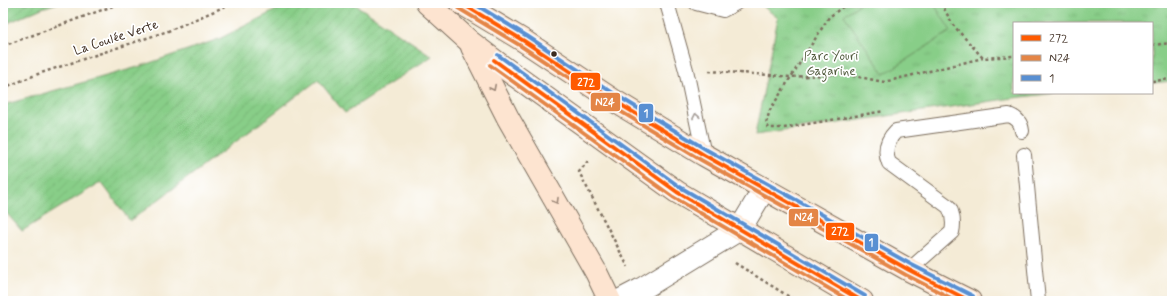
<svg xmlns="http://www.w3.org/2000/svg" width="1175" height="304" font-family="Mynerve,sans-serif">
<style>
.grass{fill:url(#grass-tufts);stroke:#627c53}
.garden{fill:url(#garden-furrows);stroke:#627c53}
.pitch{fill:#88ce88;stroke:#627c53}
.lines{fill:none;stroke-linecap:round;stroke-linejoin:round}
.service-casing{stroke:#7c6e5e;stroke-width:16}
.minor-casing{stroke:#7c6e5e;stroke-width:24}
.secondary-casing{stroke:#7c6e5e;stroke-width:24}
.path{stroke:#7c6e5e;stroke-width:2.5;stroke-dasharray:3 3;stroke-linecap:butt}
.service{stroke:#fff;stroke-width:14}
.minor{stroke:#fff;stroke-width:22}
.secondary{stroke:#fde4d0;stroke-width:22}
.bus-1-casing{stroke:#fff;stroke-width:7}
.bus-2-casing{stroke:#fff;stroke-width:7}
.bus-3-casing{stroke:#fff;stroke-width:7}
.bus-1{stroke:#ff5a00;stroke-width:4}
.bus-2{stroke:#e48546;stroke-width:4}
.bus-3{stroke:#588fd2;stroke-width:4}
.oneway{stroke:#9c8777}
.oneway2{stroke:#a79f9a}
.bus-dot{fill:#3b2a1e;stroke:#fff;stroke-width:1.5}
.labels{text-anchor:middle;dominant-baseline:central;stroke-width:3.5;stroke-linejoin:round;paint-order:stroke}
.street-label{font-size:13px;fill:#3b2a1e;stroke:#fff}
.park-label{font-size:13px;fill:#525b3e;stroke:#fff}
.line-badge{stroke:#fff;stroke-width:1.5}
.badge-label{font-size:11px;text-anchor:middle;font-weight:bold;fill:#fff}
</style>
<defs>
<pattern id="grass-tufts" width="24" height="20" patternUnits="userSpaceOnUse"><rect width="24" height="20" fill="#88ce88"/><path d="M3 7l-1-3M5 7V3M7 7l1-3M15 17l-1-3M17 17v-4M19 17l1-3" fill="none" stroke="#76b175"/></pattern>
<pattern id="garden-furrows" width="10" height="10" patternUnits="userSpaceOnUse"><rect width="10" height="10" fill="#88ce88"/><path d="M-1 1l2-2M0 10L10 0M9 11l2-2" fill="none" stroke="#76b175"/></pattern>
</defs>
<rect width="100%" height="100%" fill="#fff"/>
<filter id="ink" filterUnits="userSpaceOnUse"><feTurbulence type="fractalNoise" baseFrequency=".025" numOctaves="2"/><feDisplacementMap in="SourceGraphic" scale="8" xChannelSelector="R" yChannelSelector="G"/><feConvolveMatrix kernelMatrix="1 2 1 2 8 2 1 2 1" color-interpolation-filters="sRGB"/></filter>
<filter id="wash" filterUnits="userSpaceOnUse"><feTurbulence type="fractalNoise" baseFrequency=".012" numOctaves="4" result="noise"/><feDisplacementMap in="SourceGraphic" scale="16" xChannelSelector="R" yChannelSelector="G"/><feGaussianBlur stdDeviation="0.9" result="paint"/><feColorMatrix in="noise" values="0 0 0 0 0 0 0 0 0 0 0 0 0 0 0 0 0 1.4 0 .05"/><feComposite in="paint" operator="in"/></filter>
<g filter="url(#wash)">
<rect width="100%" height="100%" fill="#f4ebd6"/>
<path class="grass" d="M 762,3 L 1172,3 L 1172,81 L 1152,83 L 1152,23 L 1014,23 L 1014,93 L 1056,93 L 1013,98 L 755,135 L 778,18 L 764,7 Z"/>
<g class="garden">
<path d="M 3,3 L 58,3 L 42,8 L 3,25 Z"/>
<path d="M 290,3 L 353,3 L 432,56 L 345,113 L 318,80 L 130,221 L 101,182 L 22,231 L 3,209 L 3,105 L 138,67 L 219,39 Z"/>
</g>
<path class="pitch" d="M 861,3 L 933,3 L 951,31 L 884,74 L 844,15 Z"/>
</g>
<g filter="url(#ink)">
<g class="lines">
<defs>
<g id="service">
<path d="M 667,3 L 686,70 L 704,155"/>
<path d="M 696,3 L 723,10 L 736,3"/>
<path d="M 1024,155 L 1038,301"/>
<path d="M 909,270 L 952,232 C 954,223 953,215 949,207 L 889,163 C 884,151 887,140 896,131 L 1009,115 C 1017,118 1021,122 1022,131"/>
</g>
<path id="minor" d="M 619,301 L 640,290 L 740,229 L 764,189"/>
<g id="secondary">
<path d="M 427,3 L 469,41 L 503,67 L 677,192 L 862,301"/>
<path d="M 461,3 L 524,41 L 613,100 L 704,155 L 909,270 L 952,292 L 970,301"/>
<path d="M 472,47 L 508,118 L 596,272 L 610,301"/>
</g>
</defs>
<use href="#service" class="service-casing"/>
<use href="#minor" class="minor-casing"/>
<use href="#secondary" class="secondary-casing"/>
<g class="path">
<path d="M 848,3 L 829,17 L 770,110 L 766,123 L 769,128 L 784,128 L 884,111"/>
<path d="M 941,3 L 953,25 L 983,58 L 1014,56"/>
<path d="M 1152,45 L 1172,43"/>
<path d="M 3,46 L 121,3"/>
<path d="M 709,71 L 770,75 L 790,77 L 844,74 L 884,82 L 983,58"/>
<path d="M 1152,81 L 1172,79"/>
<path d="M 3,88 L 38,74 L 168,31 L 233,3"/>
<path d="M 1020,94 L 1027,93"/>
<path d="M 588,161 L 579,172 L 628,267"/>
<path d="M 735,263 L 796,301"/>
</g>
<use href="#service" class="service"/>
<use href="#minor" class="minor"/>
<use href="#secondary" class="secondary"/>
<defs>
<g id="bus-1">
<path d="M 461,3 L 524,41 L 613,100 L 704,155 L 909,270 L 970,301"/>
<path d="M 494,60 L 677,192 L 862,301"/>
</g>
<g id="bus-2">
<path d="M 458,8 L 521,46 L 610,105 L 701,160 L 906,275 L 957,301"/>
<path d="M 490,65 L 673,197 L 850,301"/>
</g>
<g id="bus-3">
<path d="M 473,3 L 527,36 L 616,95 L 707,150 L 912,265 L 973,296"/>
<path d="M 498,55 L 680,187 L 865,296"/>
</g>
</defs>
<use href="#bus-1" class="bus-1-casing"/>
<use href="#bus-2" class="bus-2-casing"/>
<use href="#bus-3" class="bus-3-casing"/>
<use href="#bus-1" class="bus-1"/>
<use href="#bus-2" class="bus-2"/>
<use href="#bus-3" class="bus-3"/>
</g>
<defs><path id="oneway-chevron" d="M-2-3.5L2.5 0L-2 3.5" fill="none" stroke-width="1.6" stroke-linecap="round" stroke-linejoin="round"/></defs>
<g class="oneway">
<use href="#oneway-chevron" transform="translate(493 88) rotate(63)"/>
<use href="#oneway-chevron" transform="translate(556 201) rotate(60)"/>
</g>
<use class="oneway2" href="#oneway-chevron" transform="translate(696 116) rotate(-101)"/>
</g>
<circle class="bus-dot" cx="554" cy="54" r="3.5"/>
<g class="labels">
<g class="street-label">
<text transform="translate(116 38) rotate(-18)">La Coulée Verte</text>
</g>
<g class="park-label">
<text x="831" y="56">Parc Youri<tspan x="831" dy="15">Gagarine</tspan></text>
</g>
</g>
<g class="line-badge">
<rect x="570" y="72" width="31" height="19" rx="4" fill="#ff5a00"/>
<rect x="590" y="92" width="31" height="20" rx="4" fill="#e48546"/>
<rect x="638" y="103" width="16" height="20" rx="4" fill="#588fd2"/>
<rect x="788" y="208" width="31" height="19" rx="4" fill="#e48546"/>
<rect x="825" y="222" width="30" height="19" rx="4" fill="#ff5a00"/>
<rect x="864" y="233" width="15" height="19" rx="4" fill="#588fd2"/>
</g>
<g class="badge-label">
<text x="586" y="86">272</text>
<text x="605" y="106">N24</text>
<text x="646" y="117">1</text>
<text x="804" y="221">N24</text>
<text x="840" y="235">272</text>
<text x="871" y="246">1</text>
</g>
<rect width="1175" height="304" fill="none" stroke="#fff" stroke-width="16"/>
<rect x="1013" y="22" width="140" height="72" fill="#ffffff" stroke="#b1aaa5"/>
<rect x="1021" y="35" width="20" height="6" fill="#ff5a00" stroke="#b1aaa5"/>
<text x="1049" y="42" font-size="12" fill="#3b2a1e">272</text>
<rect x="1021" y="55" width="20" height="6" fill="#e48546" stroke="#b1aaa5"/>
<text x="1049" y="62" font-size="12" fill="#3b2a1e">N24</text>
<rect x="1021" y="75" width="20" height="6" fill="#588fd2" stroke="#b1aaa5"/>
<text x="1049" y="82" font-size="12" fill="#3b2a1e">1</text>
</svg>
